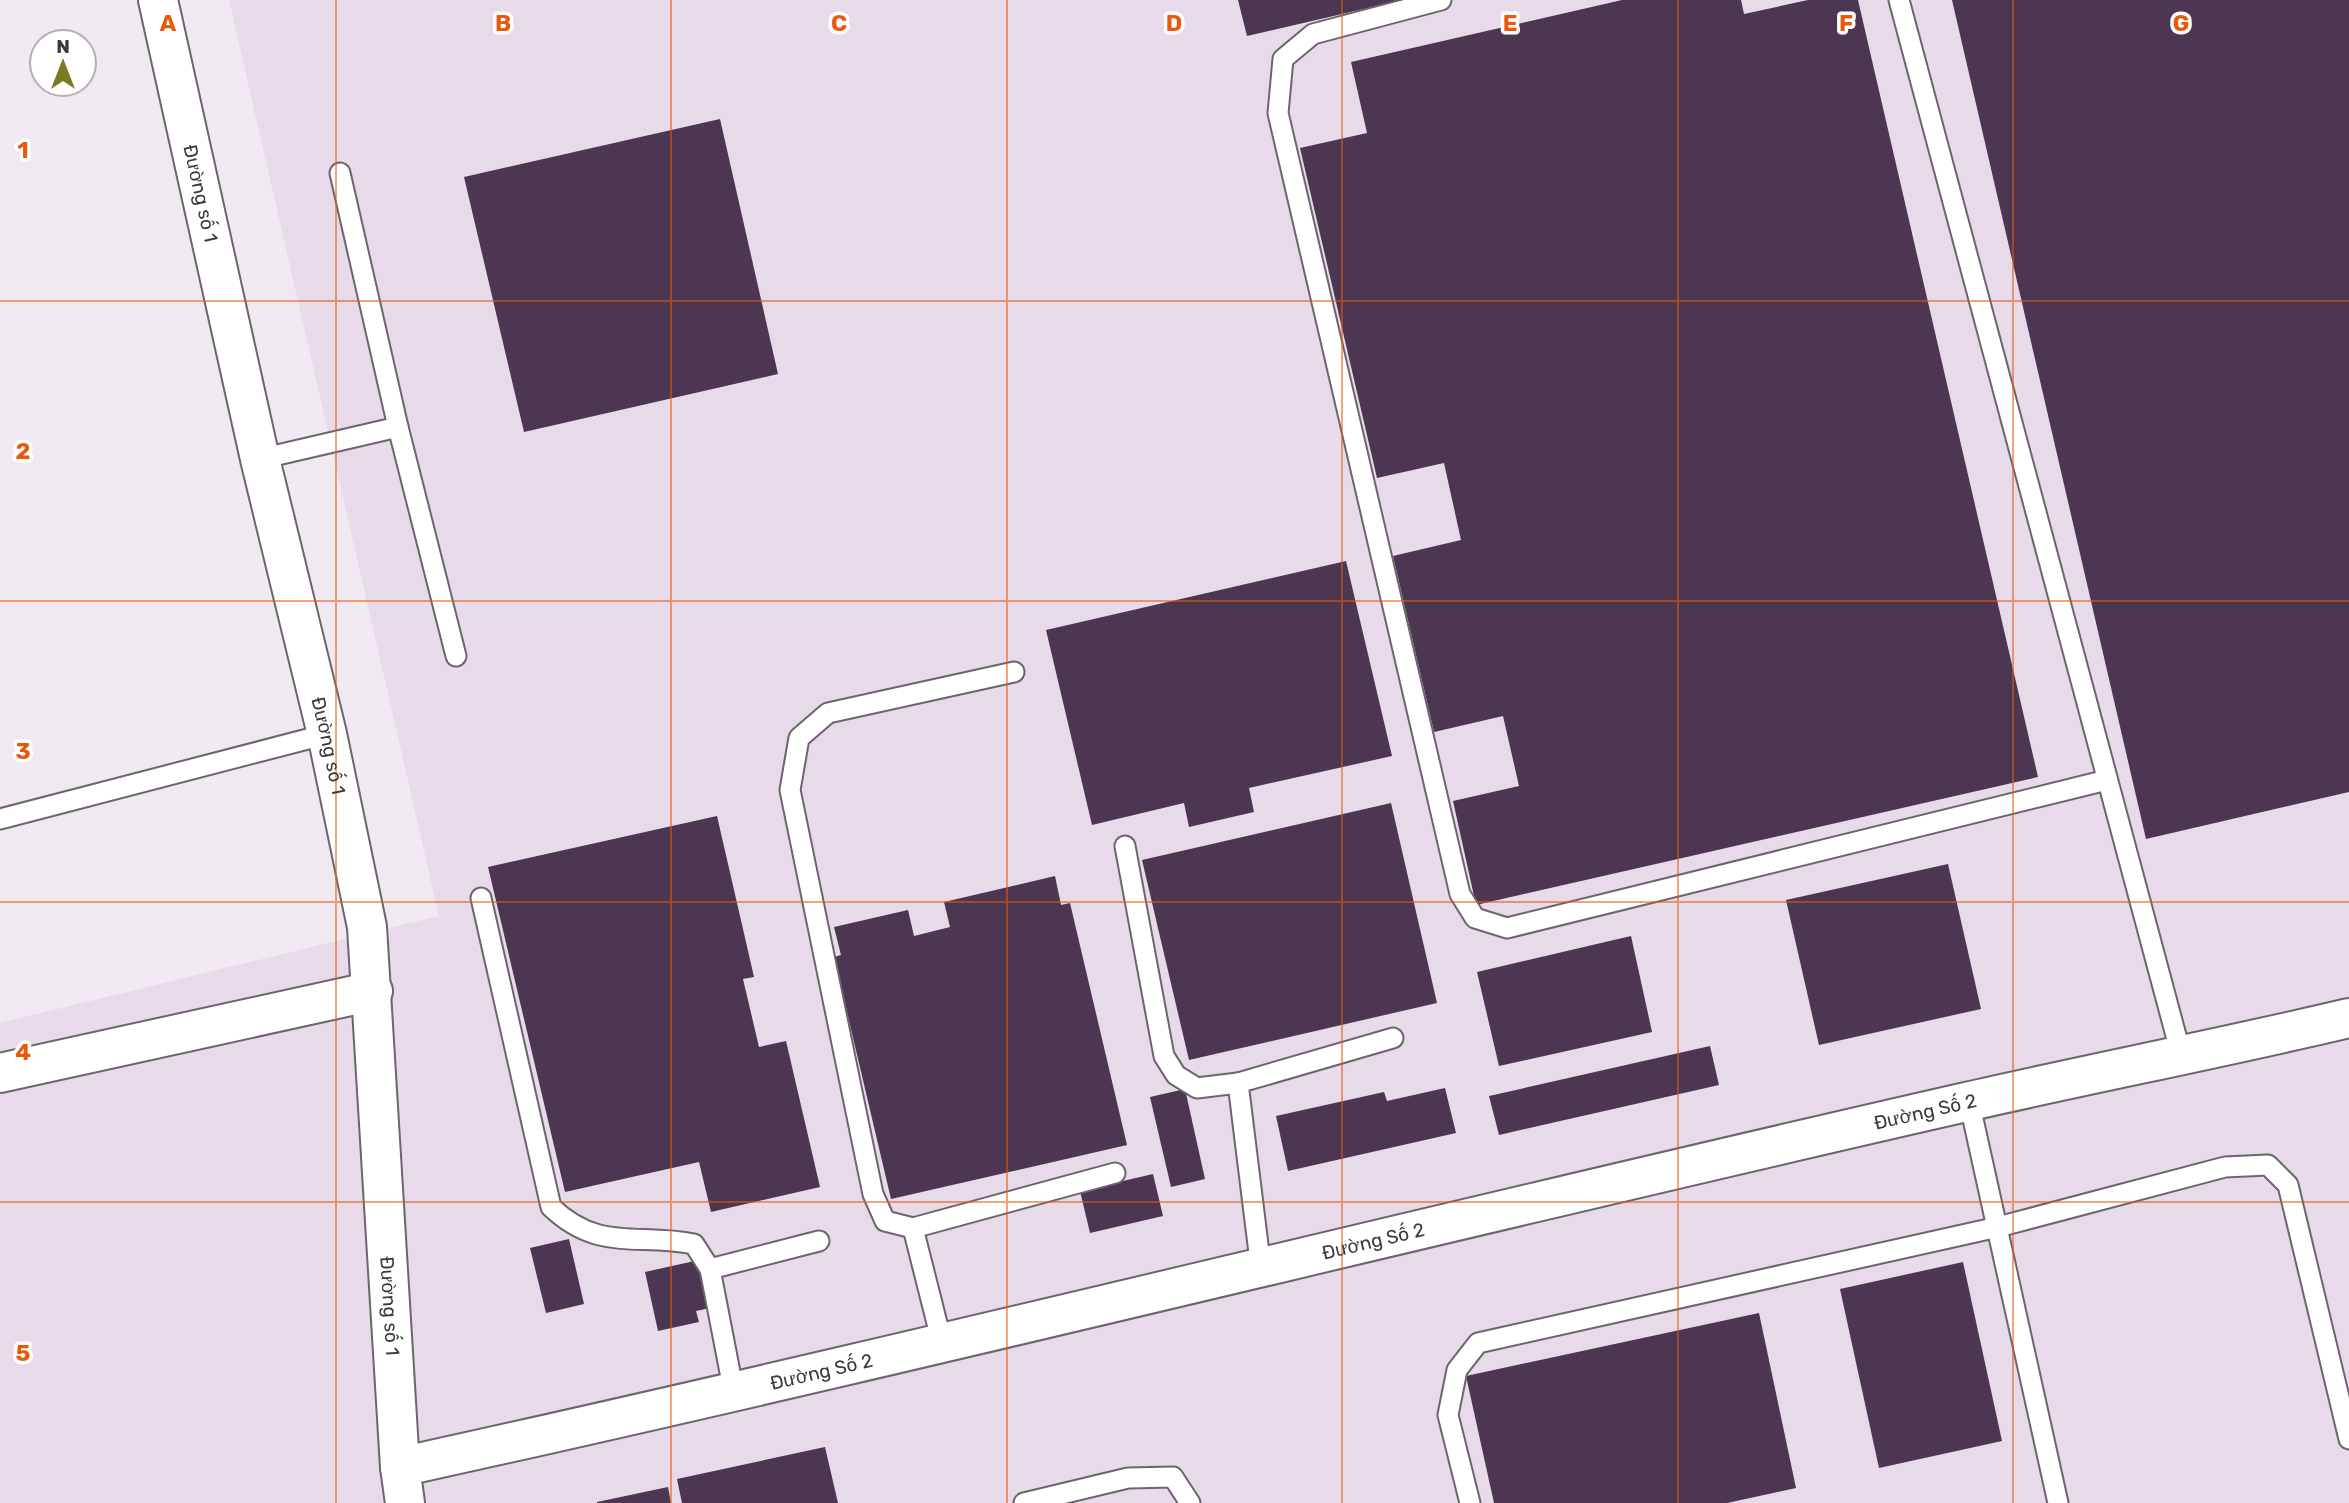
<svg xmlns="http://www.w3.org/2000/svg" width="2349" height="1503" font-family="Rubik,sans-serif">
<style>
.built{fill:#e7dae9}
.building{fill:#4c3651}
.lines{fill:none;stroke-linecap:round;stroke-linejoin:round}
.service-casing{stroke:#6b656c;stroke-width:23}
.minor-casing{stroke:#6b656c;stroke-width:42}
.service{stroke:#fff;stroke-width:19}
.minor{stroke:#fff;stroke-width:38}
.grid{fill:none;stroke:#e8590c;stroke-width:2;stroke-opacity:0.55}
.labels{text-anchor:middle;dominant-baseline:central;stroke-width:7;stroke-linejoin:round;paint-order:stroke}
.street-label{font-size:19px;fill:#3b393c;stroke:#fff}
.grid-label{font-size:23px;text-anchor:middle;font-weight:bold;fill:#e8590c;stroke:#fff;stroke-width:7;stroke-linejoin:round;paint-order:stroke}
</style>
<rect width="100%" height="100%" fill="#f0e9f1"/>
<path class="built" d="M 229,0 L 2349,0 L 2349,1503 L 0,1503 L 0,1023 L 439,916 Z"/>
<g class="building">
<path d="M 1238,0 L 1398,0 L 1398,1 L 1247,36 Z"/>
<path d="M 1622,0 L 1741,0 L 1744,14 L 1808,0 L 1858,0 L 2038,777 L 1476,905 L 1453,801 L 1519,786 L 1503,716 L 1434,732 L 1393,556 L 1461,540 L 1444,463 L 1377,478 L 1300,148 L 1367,133 L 1351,62 Z"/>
<path d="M 1952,0 L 2349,0 L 2349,792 L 2146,839 Z"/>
<path d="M 720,119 L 778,374 L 524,432 L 464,177 Z"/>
<path d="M 1346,561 L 1392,756 L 1249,788 L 1254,812 L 1189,827 L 1184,803 L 1092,825 L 1046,630 Z"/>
<path d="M 1391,803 L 1437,1003 L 1189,1060 L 1142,860 Z"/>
<path d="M 717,816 L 754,977 L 743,979 L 759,1047 L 786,1041 L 820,1187 L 711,1212 L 699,1162 L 565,1192 L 488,867 Z"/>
<path d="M 1948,864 L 1981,1009 L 1819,1045 L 1786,900 Z"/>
<path d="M 1055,876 L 1061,905 L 1070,903 L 1127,1145 L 891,1199 L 834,957 L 841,955 L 834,927 L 908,910 L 914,936 L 950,927 L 944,902 Z"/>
<path d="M 1631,936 L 1652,1032 L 1499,1066 L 1477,972 Z"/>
<path d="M 1710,1046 L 1719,1085 L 1499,1135 L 1489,1096 Z"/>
<path d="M 1445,1088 L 1456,1133 L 1288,1171 L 1276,1116 L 1384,1092 L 1387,1101 Z"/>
<path d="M 1185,1089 L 1205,1179 L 1171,1187 L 1150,1097 Z"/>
<path d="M 1153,1174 L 1163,1216 L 1090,1233 L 1080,1191 Z"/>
<path d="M 569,1239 L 584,1304 L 546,1313 L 530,1248 Z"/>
<path d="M 699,1260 L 710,1308 L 696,1311 L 699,1322 L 658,1331 L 645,1272 Z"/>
<path d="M 1963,1262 L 2002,1441 L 1879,1468 L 1840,1289 Z"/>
<path d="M 1759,1313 L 1796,1488 L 1727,1503 L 1494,1503 L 1466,1376 Z"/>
<path d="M 825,1447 L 838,1503 L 682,1503 L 677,1479 Z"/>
<path d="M 668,1487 L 671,1503 L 597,1503 L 597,1502 Z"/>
</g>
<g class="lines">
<defs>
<g id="service">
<path d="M 1441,0 L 1313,34 L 1283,59 L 1278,113 L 1460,894 L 1475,918 L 1507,928 L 2107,780"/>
<path d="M 1899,0 L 2182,1058"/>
<path d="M 398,427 L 456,656"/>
<path d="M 260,459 L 398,427 L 340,173"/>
<path d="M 0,819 L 327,734"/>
<path d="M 1125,846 L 1164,1056 L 1176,1075 L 1197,1088 L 1238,1083"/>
<path d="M 481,898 L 551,1207 C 598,1252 637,1233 694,1244 L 710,1269"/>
<path d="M 1969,1101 L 2058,1503"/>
<path d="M 913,1228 L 885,1221 L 873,1194 L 790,790 L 799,738 L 828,713 L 1014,672"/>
<path d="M 1261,1269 L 1238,1083 L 1393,1038"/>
<path d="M 942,1343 L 913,1228 L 1115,1173"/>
<path d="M 734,1393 L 710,1269 L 819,1241"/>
<path d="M 1024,1503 L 1128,1478 L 1173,1477 L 1190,1503"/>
<path d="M 1470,1503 L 1448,1415 L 1457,1370 L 1478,1343 L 1998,1227 L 2225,1167 L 2268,1165 L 2288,1185 L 2349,1439"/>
</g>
<g id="minor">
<path id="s1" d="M 158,0 L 260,459 L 327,734 L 367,927 L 400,1467 L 405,1503"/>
<path d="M 0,1073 L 373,991"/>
<path id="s2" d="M 400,1467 C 923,1352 1443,1221 1966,1102 C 2093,1073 2222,1048 2349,1018"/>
</g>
</defs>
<use href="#service" class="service-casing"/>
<use href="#minor" class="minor-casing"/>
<use href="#service" class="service"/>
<use href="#minor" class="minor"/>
</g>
<path class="grid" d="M 336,0 L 336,1503M 671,0 L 671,1503M 1007,0 L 1007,1503M 1342,0 L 1342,1503M 1678,0 L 1678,1503M 2013,0 L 2013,1503M 0,301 L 2349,301M 0,601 L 2349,601M 0,902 L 2349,902M 0,1202 L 2349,1202"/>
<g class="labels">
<g class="street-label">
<text stroke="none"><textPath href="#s1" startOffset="198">Đường số 1</textPath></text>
<text stroke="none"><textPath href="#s1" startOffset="765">Đường số 1</textPath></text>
<text stroke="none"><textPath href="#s2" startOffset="1566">Đường Số 2</textPath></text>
<text stroke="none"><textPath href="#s2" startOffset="999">Đường Số 2</textPath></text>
<text stroke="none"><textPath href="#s1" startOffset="1330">Đường số 1</textPath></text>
<text stroke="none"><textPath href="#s2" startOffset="432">Đường Số 2</textPath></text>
</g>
</g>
<g class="grid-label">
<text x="168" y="31">A</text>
<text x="503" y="31">B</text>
<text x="839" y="31">C</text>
<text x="1174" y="31">D</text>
<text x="1510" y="31">E</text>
<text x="1846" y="31">F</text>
<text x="2181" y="31">G</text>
<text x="23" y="158">1</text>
<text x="23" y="459">2</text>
<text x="23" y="759">3</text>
<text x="23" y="1060">4</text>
<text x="23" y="1361">5</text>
</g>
<g transform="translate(63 63)"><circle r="33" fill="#ffffff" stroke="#b1b0b1" stroke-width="2"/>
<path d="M0-5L12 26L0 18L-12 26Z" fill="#797a22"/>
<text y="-10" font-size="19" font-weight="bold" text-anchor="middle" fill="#3b393c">N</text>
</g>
</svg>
